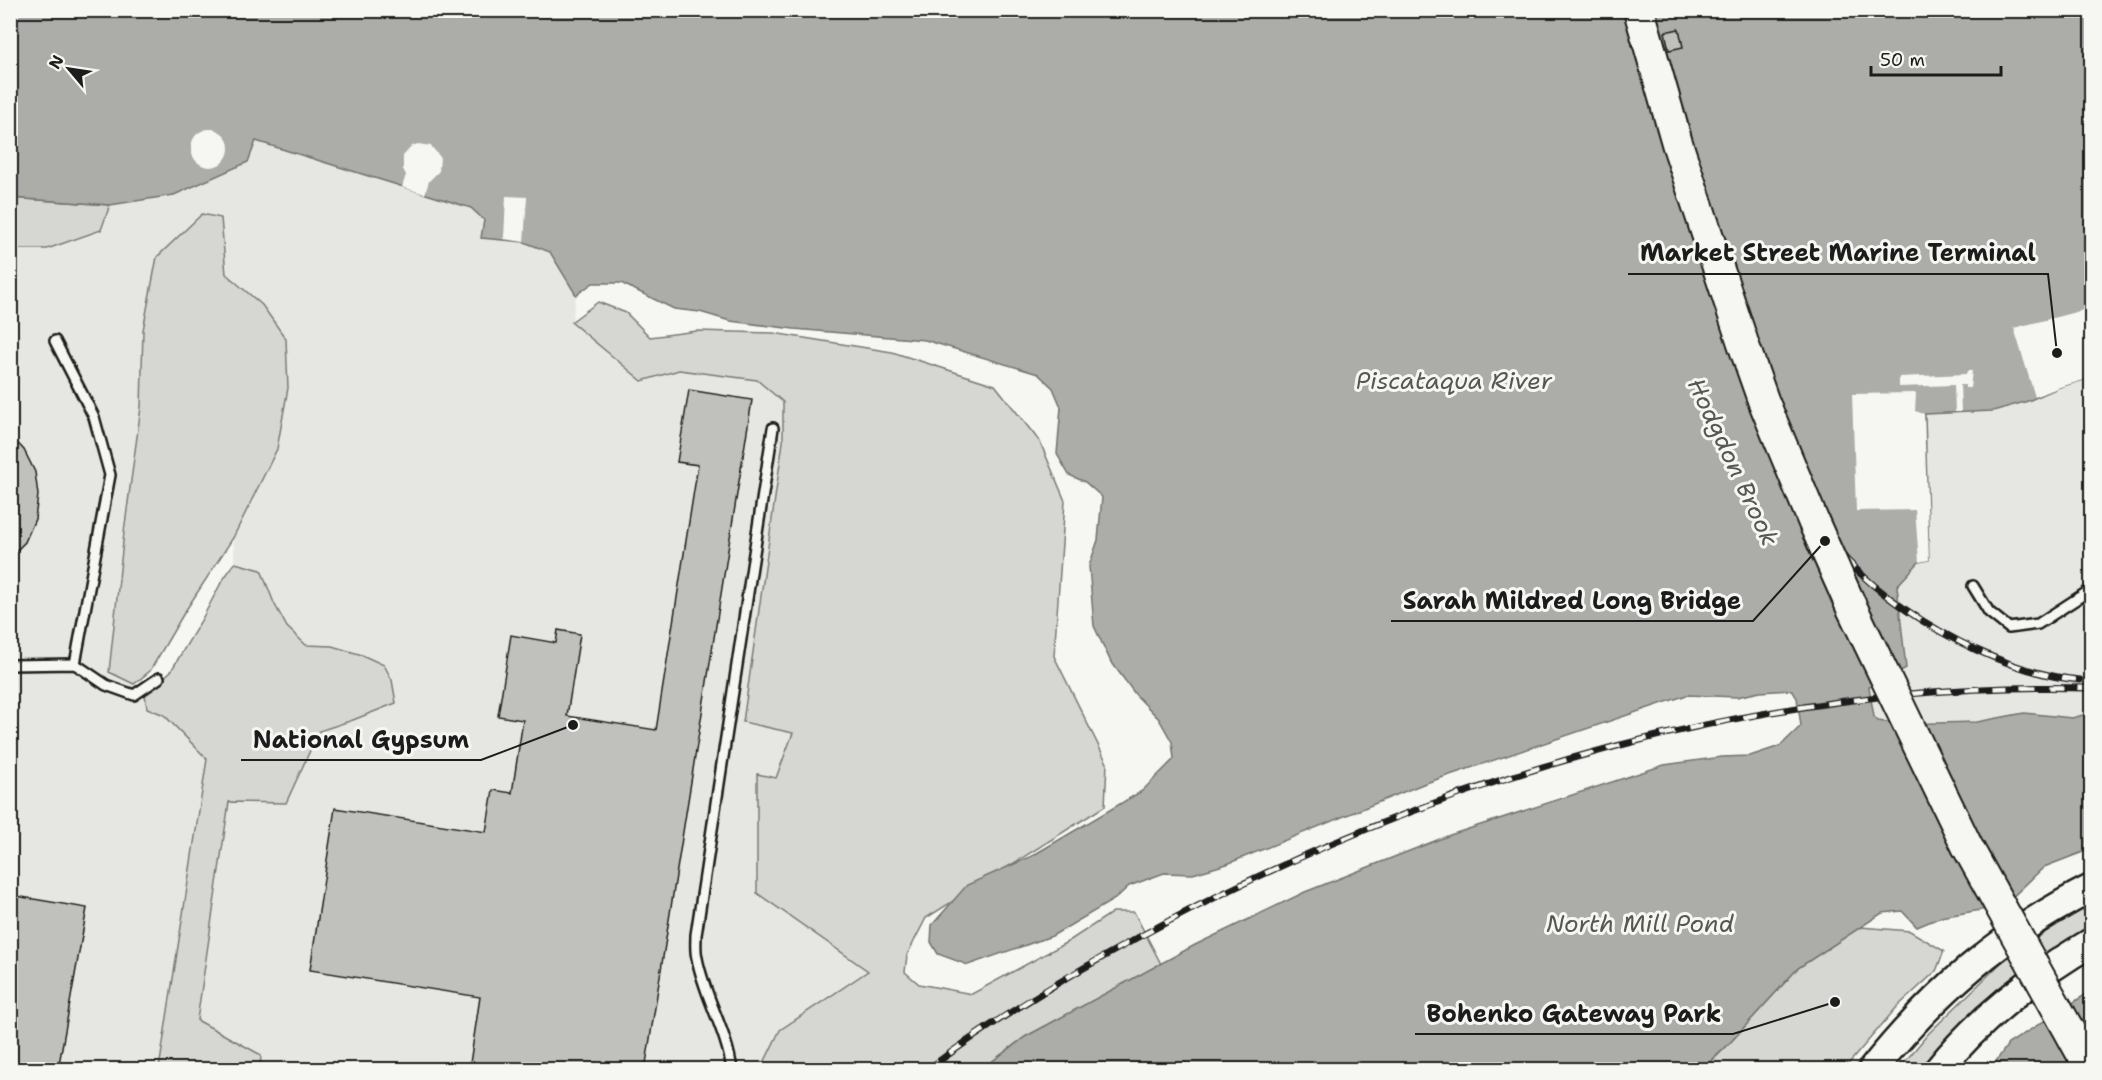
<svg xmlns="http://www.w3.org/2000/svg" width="2102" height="1080" font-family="'Shantell Sans',sans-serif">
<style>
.built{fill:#e6e6e2}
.green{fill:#d6d6d2;stroke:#797977;stroke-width:1.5}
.water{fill:#acaca9;stroke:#727271;stroke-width:1.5}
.pier{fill:#f6f6f2}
.building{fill:#c0c0bd;stroke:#1c1c1c;stroke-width:1.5}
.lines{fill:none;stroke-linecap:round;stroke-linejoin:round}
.lane-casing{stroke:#1c1c1c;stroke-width:14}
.secondary-casing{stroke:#1c1c1c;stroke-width:32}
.lane{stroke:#f6f6f2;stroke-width:9}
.secondary{stroke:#f6f6f2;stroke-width:27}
.rail-casing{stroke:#1c1c1c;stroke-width:7}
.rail{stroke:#f6f6f2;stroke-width:4.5;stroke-dasharray:14;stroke-linecap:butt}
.primary-bridge-casing{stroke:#1c1c1c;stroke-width:34;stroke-linecap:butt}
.primary-bridge{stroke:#f6f6f2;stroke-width:30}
.labels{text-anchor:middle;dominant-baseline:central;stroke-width:6;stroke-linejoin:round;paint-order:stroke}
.water-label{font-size:24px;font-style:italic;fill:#565654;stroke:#f6f6f2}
.leader{fill:none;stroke:#1c1c1c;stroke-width:2}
.callout-dot{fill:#1c1c1c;stroke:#f6f6f2;stroke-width:2}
.callout-label{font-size:24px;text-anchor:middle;font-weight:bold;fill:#1c1c1c;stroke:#f6f6f2;stroke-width:6;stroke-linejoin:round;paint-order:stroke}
</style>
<rect width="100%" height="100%" fill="#f6f6f2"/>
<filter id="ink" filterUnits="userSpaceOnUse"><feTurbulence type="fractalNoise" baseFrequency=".0167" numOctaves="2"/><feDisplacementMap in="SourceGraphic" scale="12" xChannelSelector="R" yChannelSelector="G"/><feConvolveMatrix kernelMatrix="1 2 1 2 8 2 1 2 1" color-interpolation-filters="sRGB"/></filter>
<g filter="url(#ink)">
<g class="built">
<path d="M 255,141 L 471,208 L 504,239 L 524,242 L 550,252 L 576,295 L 572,322 L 642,381 L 679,370 L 757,380 L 783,402 L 783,442 L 743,721 L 793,733 L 776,778 L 757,774 L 868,971 L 780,1030 L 761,1069 L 260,1069 L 261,1055 L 196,1020 L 229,802 L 286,803 L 319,731 L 353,720 L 396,702 L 332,646 L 306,645 L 287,627 L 274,603 L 261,570 L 235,563 L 233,538 L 277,449 L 262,305 L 226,274 L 221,218 L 143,330 L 141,407 L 109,671 L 134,684 L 145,694 L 147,708 L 164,715 L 207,759 L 159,1069 L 11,1069 L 10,249 L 47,249 L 101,230 L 110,205 L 174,195 L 248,162 Z"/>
<path d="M 2091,308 L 2091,713 L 2072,718 L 2024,713 L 1977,722 L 1928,724 L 1898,724 L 1878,721 L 1874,717 L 1871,706 L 1871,695 L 1869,687 L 1906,668 L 1897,586 L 1916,393 L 1955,412 L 1993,411 Z"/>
</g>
<g class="green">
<path d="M 10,198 L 110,205 L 101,230 L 47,249 L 11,249 Z"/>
<path d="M 202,214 L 221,218 L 226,274 L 262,305 L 286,339 L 288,388 L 277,449 L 233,538 L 184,613 L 150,671 L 134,684 L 109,672 L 124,532 L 141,407 L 143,330 L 157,257 Z"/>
<path d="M 598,302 L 626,313 L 650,337 L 697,331 L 773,333 L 892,352 L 995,385 L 1040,442 L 1065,501 L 1054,656 L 1107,763 L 1105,806 L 926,918 L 907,955 L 905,972 L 919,984 L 972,994 L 1069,941 L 1113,912 L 1134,912 L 1161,964 L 1025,1037 L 982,1069 L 761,1069 L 780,1030 L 868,971 L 757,893 L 757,774 L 776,778 L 793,733 L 743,722 L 783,442 L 783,402 L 757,380 L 679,370 L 642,381 L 571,322 Z"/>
<path d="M 235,563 L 261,570 L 274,603 L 287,627 L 306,645 L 332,646 L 362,655 L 384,665 L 392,680 L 396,703 L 353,720 L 319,731 L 286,803 L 229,802 L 197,1020 L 261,1055 L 260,1069 L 159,1069 L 207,759 L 164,715 L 147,708 L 145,694 L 171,671 L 202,619 L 222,581 Z"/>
<path d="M 2091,903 L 2091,934 L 1941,1050 L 1924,1069 L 1898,1070 L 1928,1034 L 2007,957 Z"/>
<path d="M 1860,927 L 1910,931 L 1944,951 L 1936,971 L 1897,1007 L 1844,1069 L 1703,1070 L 1727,1046 L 1798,968 Z"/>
</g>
<g class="water">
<path d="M 10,11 L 2091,11 L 2091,378 L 2060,387 L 2028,401 L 1993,411 L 1925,414 L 1929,560 L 1919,562 L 1897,586 L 1906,668 L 1869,687 L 1874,717 L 1878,721 L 1898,724 L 1977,722 L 2024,713 L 2072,718 L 2091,713 L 2091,849 L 2044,867 L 2003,906 L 1941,917 L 1917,927 L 1902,911 L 1882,913 L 1798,968 L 1727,1046 L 1702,1069 L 982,1069 L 1025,1037 L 1195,945 L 1305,892 L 1450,835 L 1664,765 L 1722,757 L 1750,756 L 1780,746 L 1801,726 L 1797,698 L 1792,690 L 1760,692 L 1737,697 L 1687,695 L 1423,784 L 1227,864 L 1193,874 L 1164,873 L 1129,886 L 1115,899 L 1052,936 L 968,965 L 938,954 L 931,942 L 932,925 L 967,885 L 1032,856 L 1142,791 L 1174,759 L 1172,742 L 1159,719 L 1135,694 L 1110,660 L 1094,626 L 1089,566 L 1098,540 L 1102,497 L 1085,482 L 1069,475 L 1057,454 L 1061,407 L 1053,388 L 1038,374 L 925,340 L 794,329 L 730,321 L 700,312 L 674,309 L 621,283 L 593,283 L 576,295 L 550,252 L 524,242 L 481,238 L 484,220 L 471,208 L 256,141 L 248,162 L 174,195 L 110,205 L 11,198 Z"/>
<path d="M 2091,991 L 2091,1069 L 1990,1070 L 2008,1044 Z"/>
</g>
<g class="pier">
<circle cx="210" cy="148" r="19"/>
<path d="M 418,144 L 431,146 L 440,157 L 439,171 L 429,181 L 425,194 L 402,187 L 406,175 L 403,169 L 403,156 L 412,146 Z"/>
<path d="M 506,196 L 527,197 L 524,242 L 504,239 Z"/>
<path d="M 2091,308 L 2091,378 L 2060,387 L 2035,397 L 2014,328 Z"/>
<path d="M 1967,371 L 1972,371 L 1970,388 L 1965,388 L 1965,385 L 1960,385 L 1961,412 L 1955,412 L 1954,385 L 1899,387 L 1899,377 L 1966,374 Z"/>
<path d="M 1916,393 L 1915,411 L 1924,414 L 1929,560 L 1919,562 L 1915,510 L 1856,511 L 1852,394 Z"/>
</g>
<g class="building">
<path d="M 1679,29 L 1683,47 L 1669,50 L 1665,32 Z"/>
<path d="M 689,390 L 752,400 L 645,1070 L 469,1070 L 480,997 L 310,970 L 335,808 L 486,832 L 493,790 L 512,793 L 523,720 L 498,716 L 511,635 L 556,643 L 558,630 L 580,634 L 567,716 L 656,730 L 698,465 L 677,462 Z"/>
<path d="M 10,435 L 24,450 L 35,472 L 38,495 L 35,519 L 25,542 L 10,557 Z"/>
<path d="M 10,895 L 87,908 L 58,1070 L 10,1070 Z"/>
</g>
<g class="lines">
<defs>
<g id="lane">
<path d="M 55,341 L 94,417 L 110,475 L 75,664"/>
<path d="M 1973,586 L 1989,612 L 2009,628 L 2038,624 L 2092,589"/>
<path d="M 10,665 L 75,664 L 106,685 L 134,695 L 159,678"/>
<path d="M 732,1070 C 727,1031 704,996 697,958 C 695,950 696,942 696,935 L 773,428"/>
</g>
<g id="secondary">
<path d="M 1872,1070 C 1936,991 2001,934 2092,888"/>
<path d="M 1938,1070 C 1979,1019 2036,975 2092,942"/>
</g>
</defs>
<use href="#lane" class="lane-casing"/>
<use href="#secondary" class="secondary-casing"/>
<use href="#lane" class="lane"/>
<use href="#secondary" class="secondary"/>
<defs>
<g id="rail">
<path d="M 1639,10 C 1652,56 1663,101 1677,146 C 1691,189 1706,232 1720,275 C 1739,330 1756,384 1779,437 C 1793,470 1805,507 1826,535 C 1876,605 1995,673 2080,680"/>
<path d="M 927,1070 C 1003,1013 1084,966 1167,922 C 1446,775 1774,679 2092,688"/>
</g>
</defs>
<use href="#rail" class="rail-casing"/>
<use href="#rail" class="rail"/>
<defs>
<path id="primary-bridge" d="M 1639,10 L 1677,143 L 1744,346 L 1763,400 L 1814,523 L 1851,606 L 1967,846 L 2091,1070"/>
</defs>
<use href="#primary-bridge" class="primary-bridge-casing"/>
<use href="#primary-bridge" class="primary-bridge"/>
</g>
</g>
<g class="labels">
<g class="water-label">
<text x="1454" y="381">Piscataqua River</text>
<text transform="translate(1733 462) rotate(65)">Hodgdon Brook</text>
<text x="1640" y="924">North Mill Pond</text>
</g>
</g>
<path class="leader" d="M2057 353L2048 274H1628M1825 541L1753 621H1391M573 725L481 760H241M1835 1002L1733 1034H1415"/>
<g class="callout-dot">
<circle cx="2057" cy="353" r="6"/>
<circle cx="1825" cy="541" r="6"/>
<circle cx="573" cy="725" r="6"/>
<circle cx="1835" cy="1002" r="6"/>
</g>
<g class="callout-label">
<text x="1838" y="261">Market Street Marine Terminal</text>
<text x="1572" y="609">Sarah Mildred Long Bridge</text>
<text x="361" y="748">National Gypsum</text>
<text x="1574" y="1022">Bohenko Gateway Park</text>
</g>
<rect width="2102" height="1080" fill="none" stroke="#f6f6f2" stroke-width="36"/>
<rect x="18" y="18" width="2066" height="1044" fill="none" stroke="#1c1c1c" stroke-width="2" filter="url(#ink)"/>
<g transform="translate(69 69) rotate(299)" stroke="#f6f6f2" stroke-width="4.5" paint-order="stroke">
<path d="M0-4.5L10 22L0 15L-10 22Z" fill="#1c1c1c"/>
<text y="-9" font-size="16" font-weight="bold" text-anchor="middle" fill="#1c1c1c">N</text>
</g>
<path d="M1871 66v9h130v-9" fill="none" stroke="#1c1c1c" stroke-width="3"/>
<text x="1880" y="66" font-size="18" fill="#1c1c1c" stroke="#f6f6f2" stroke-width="4.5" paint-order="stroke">50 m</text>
</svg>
